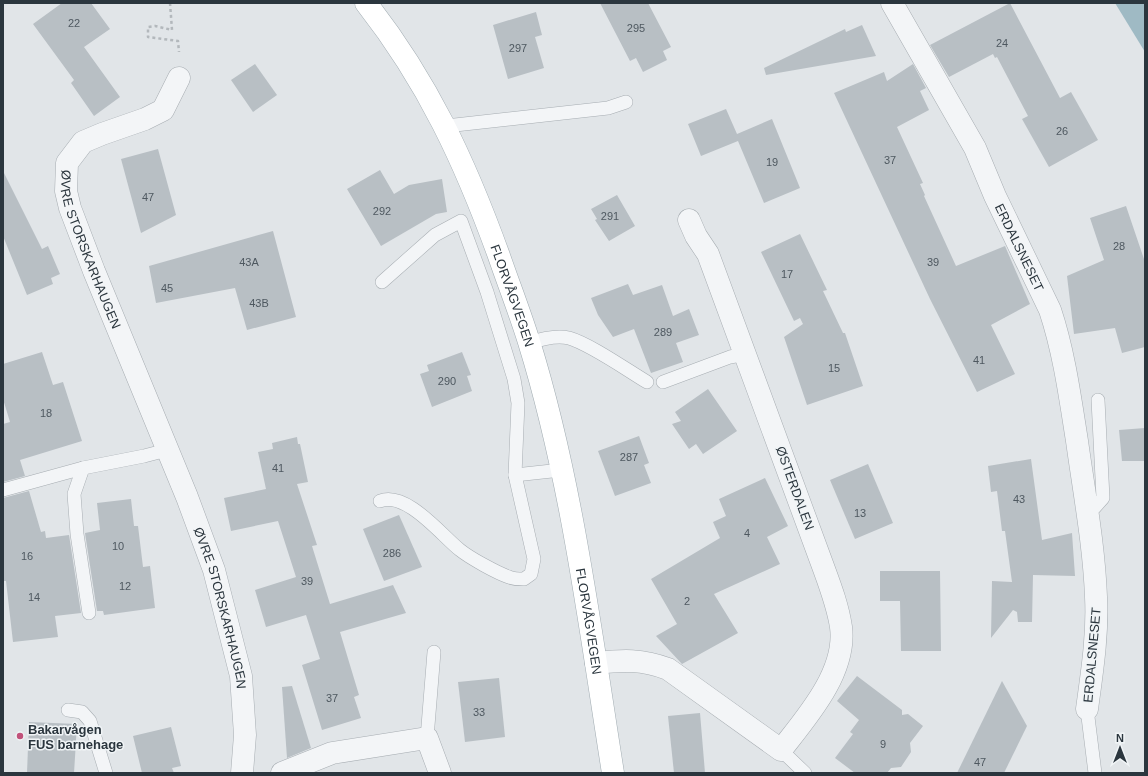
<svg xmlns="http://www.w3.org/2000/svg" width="1148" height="776" font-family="Helvetica,sans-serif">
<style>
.water{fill:#9fbac4}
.building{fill:#b8bfc4}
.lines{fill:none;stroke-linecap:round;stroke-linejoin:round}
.lane-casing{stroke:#a7adb2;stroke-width:14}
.street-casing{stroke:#a7adb2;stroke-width:23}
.primary-casing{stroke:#a1acb2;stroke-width:23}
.path{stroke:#b3b8bc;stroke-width:2.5;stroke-dasharray:3 3;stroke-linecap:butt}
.lane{stroke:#f3f5f7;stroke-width:13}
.street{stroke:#f3f5f7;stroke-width:22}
.primary{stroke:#fff;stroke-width:22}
.poi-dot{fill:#c1527b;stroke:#f0f4f6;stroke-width:1.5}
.labels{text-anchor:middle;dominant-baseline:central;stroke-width:3;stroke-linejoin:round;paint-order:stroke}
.number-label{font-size:11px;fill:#4e5860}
.street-label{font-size:13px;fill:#2b363e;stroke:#f0f4f6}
.poi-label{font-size:13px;font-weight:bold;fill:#2b363e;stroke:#f0f4f6;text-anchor:start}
</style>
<rect width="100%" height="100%" fill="#e1e5e8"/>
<path class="water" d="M 1115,3 L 1145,3 L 1145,52 Z"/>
<g class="building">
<path d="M 62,3 L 91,3 L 110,29 L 84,47 L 120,97 L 94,116 L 71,83 L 74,80 L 33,24 Z"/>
<path d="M 600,3 L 648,3 L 671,47 L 663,51 L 667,60 L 643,72 L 636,58 L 630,61 Z"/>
<path d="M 1010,3 L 1060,98 L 1071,92 L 1098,140 L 1049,167 L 1022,119 L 1028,116 L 997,57 L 995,58 L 993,54 L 949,77 L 930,45 Z"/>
<path d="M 536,12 L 542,35 L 535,37 L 544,68 L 508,79 L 493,25 Z"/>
<path d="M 862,25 L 876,56 L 766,75 L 764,68 L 845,29 L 846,32 Z"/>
<path d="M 255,64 L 277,95 L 253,112 L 231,80 Z"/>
<path d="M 913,64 L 926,88 L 920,91 L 929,110 L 897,127 L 923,183 L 920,184 L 925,195 L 924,196 L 956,266 L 1005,246 L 1030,304 L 991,325 L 1015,374 L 977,392 L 930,299 L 834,93 L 884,72 L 887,81 Z"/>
<path d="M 726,109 L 737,134 L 772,119 L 800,188 L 764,203 L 738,141 L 701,156 L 688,124 Z"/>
<path d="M 158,149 L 176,215 L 141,233 L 121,159 Z"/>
<path d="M 380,170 L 394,194 L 409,185 L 442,179 L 447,212 L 436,214 L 381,246 L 347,189 Z"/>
<path d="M 3,171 L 42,249 L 48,246 L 60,274 L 51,278 L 53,284 L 27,295 L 3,236 Z"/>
<path d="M 617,195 L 635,226 L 609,241 L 595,220 L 597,219 L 591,209 Z"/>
<path d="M 1126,206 L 1145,262 L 1145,347 L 1122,353 L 1115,328 L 1074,334 L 1067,276 L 1104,260 L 1090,218 Z"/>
<path d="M 273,231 L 296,317 L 247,330 L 235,288 L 156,303 L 149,266 Z"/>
<path d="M 800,234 L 827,290 L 823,291 L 843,333 L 845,333 L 863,386 L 807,405 L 784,337 L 803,324 L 800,318 L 794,321 L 761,252 Z"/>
<path d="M 628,284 L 633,295 L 662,285 L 673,316 L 689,309 L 699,335 L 676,343 L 683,362 L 651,373 L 634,329 L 613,337 L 598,315 L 591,298 Z"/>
<path d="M 42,352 L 53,385 L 63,382 L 82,441 L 20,460 L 25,476 L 3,482 L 3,424 L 10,422 L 3,399 L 3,364 Z"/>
<path d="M 462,352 L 471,375 L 467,376 L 472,391 L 432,407 L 420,374 L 429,371 L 427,365 Z"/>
<path d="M 708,389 L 737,431 L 703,454 L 696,444 L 689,449 L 672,424 L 681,421 L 675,412 Z"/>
<path d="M 1145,428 L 1145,461 L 1122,461 L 1119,430 Z"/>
<path d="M 639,436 L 649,463 L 644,465 L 651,483 L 615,496 L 598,451 Z"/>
<path d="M 297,437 L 298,444 L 300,444 L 308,482 L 297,484 L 317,545 L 312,546 L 330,604 L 393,585 L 406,613 L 340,632 L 359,695 L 354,697 L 361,718 L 322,730 L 302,665 L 320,659 L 306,615 L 266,627 L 255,590 L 296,577 L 278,521 L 231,531 L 224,498 L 266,489 L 258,452 L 273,449 L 272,443 Z"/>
<path d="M 1031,459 L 1042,540 L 1072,533 L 1075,576 L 1033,575 L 1032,622 L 1018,622 L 1017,612 L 1013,610 L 991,638 L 992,581 L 1012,582 L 1005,531 L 1002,531 L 997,491 L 991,492 L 988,466 Z"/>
<path d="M 868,464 L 893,523 L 855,539 L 830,480 Z"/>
<path d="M 765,478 L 788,526 L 767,537 L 780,564 L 714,594 L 738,633 L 682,664 L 656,636 L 677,624 L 651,579 L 720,538 L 713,522 L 726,516 L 719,499 Z"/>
<path d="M 29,491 L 41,532 L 45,531 L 46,538 L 69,535 L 81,613 L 55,616 L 58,637 L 13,642 L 6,581 L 3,581 L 3,498 Z"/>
<path d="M 131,499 L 134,526 L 138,526 L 143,567 L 150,566 L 155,608 L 104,615 L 103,611 L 97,611 L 85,533 L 100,530 L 97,503 Z"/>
<path d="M 399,515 L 422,567 L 384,581 L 363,529 Z"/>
<path d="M 880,571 L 940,571 L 941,651 L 901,651 L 900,601 L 880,601 Z"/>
<path d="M 857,676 L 902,710 L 902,715 L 908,714 L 923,726 L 910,743 L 911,752 L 901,767 L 891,768 L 887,773 L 855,773 L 835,758 L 853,734 L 850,732 L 859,720 L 837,701 Z"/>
<path d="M 499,678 L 505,737 L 465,742 L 458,682 Z"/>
<path d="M 1002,681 L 1027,726 L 1004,773 L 957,773 Z"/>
<path d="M 292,686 L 311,748 L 287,758 L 282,687 Z"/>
<path d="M 700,713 L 705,773 L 674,773 L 668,716 Z"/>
<path d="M 29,722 L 77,724 L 74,773 L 27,773 Z"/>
<path d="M 171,727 L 181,766 L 172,768 L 174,773 L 142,773 L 133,736 Z"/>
</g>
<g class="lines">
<defs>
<g id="lane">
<path d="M 446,126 L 608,108 L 626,102"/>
<path d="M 382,282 L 435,235 L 461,221 L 487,292 L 514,379 L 518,403 L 515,475"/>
<path d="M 529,343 C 541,339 556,335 569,338 C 590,344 627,370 647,382"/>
<path d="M 663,382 L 730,357 L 746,354"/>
<path d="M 83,468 L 74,494 L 77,534 L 89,613"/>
<path d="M 3,490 L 83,468 L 144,456 L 167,450"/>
<path d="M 380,501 C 407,491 441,535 460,550 C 470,558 497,573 509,577 C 513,579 519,579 524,579 L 531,574 L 534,559 L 515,475 L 561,470"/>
<path d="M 1087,512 L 1095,507 L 1103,498 L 1098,400"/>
<path d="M 1087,709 L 1095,773"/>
<path d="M 68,710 L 82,712 L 90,721 L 106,773"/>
<path d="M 427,738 L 434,652"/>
<path d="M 781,750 L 805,773"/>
</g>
<g id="street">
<path id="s1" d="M 892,3 L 975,148 L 995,196 L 1050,310 C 1064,352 1070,397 1077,441 C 1084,492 1094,545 1096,597 C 1098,634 1092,672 1087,709"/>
<path id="s2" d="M 179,78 L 163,110 L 145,119 L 102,134 L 83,142 L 67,163 L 66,191 L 70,208 L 94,271 L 187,497 L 214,570 L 241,676 L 245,735 L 242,773"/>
<path d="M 596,663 C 623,660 642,659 668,669 L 781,750 C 806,718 847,672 841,627 C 838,607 831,588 824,569 L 708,254 L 696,236 L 689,220"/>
<path d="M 282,773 L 332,753 L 427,738 L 440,773"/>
</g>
<g id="primary">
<path id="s3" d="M 366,3 C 428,82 465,162 499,256 C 509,285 520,313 529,342 C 572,481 590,629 613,773"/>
</g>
</defs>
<use href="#lane" class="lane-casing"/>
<use href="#street" class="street-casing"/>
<use href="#primary" class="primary-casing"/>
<path class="path" d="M 170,3 L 172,30 L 155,26 L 148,27 L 148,37 L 178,41 L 179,52"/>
<use href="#lane" class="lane"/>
<use href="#street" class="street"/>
<use href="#primary" class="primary"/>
</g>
<circle class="poi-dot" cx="20" cy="736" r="4"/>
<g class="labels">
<g class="number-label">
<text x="74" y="23">22</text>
<text x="636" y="28">295</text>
<text x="1002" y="43">24</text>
<text x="518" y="48">297</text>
<text x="1062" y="131">26</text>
<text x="890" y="160">37</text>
<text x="772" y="162">19</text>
<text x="148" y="197">47</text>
<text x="382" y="211">292</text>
<text x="610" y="216">291</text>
<text x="1119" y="246">28</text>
<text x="249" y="262">43A</text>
<text x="933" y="262">39</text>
<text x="787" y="274">17</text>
<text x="167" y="288">45</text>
<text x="259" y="303">43B</text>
<text x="663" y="332">289</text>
<text x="979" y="360">41</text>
<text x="834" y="368">15</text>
<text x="447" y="381">290</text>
<text x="46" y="413">18</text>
<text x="629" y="457">287</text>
<text x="278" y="468">41</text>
<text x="1019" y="499">43</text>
<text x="860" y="513">13</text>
<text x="747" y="533">4</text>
<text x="118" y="546">10</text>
<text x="392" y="553">286</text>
<text x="27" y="556">16</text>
<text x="307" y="581">39</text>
<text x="125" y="586">12</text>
<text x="34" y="597">14</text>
<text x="687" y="601">2</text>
<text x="332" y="698">37</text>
<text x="479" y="712">33</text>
<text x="883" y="744">9</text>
<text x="980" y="762">47</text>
</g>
<g class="street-label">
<text stroke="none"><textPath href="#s1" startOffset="276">ERDALSNESET</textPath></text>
<text stroke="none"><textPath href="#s2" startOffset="239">ØVRE STORSKARHAUGEN</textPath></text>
<text stroke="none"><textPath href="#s3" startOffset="329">FLORVÅGVEGEN</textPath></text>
<text transform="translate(795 488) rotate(70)">ØSTERDALEN</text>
<text stroke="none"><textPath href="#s2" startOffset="622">ØVRE STORSKARHAUGEN</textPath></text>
<text stroke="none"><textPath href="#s3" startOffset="664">FLORVÅGVEGEN</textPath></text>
<text transform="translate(1092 655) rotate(-85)">ERDALSNESET</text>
</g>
<g class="poi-label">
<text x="28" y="729">Bakarvågen<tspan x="28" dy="15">FUS barnehage</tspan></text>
</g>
</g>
<rect width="1148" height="776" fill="none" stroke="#2b363e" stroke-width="8"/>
<g transform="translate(1120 748)" stroke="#f0f4f6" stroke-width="3" paint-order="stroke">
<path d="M0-3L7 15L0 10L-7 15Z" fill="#2b363e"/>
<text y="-6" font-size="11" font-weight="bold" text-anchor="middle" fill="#2b363e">N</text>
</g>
</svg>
